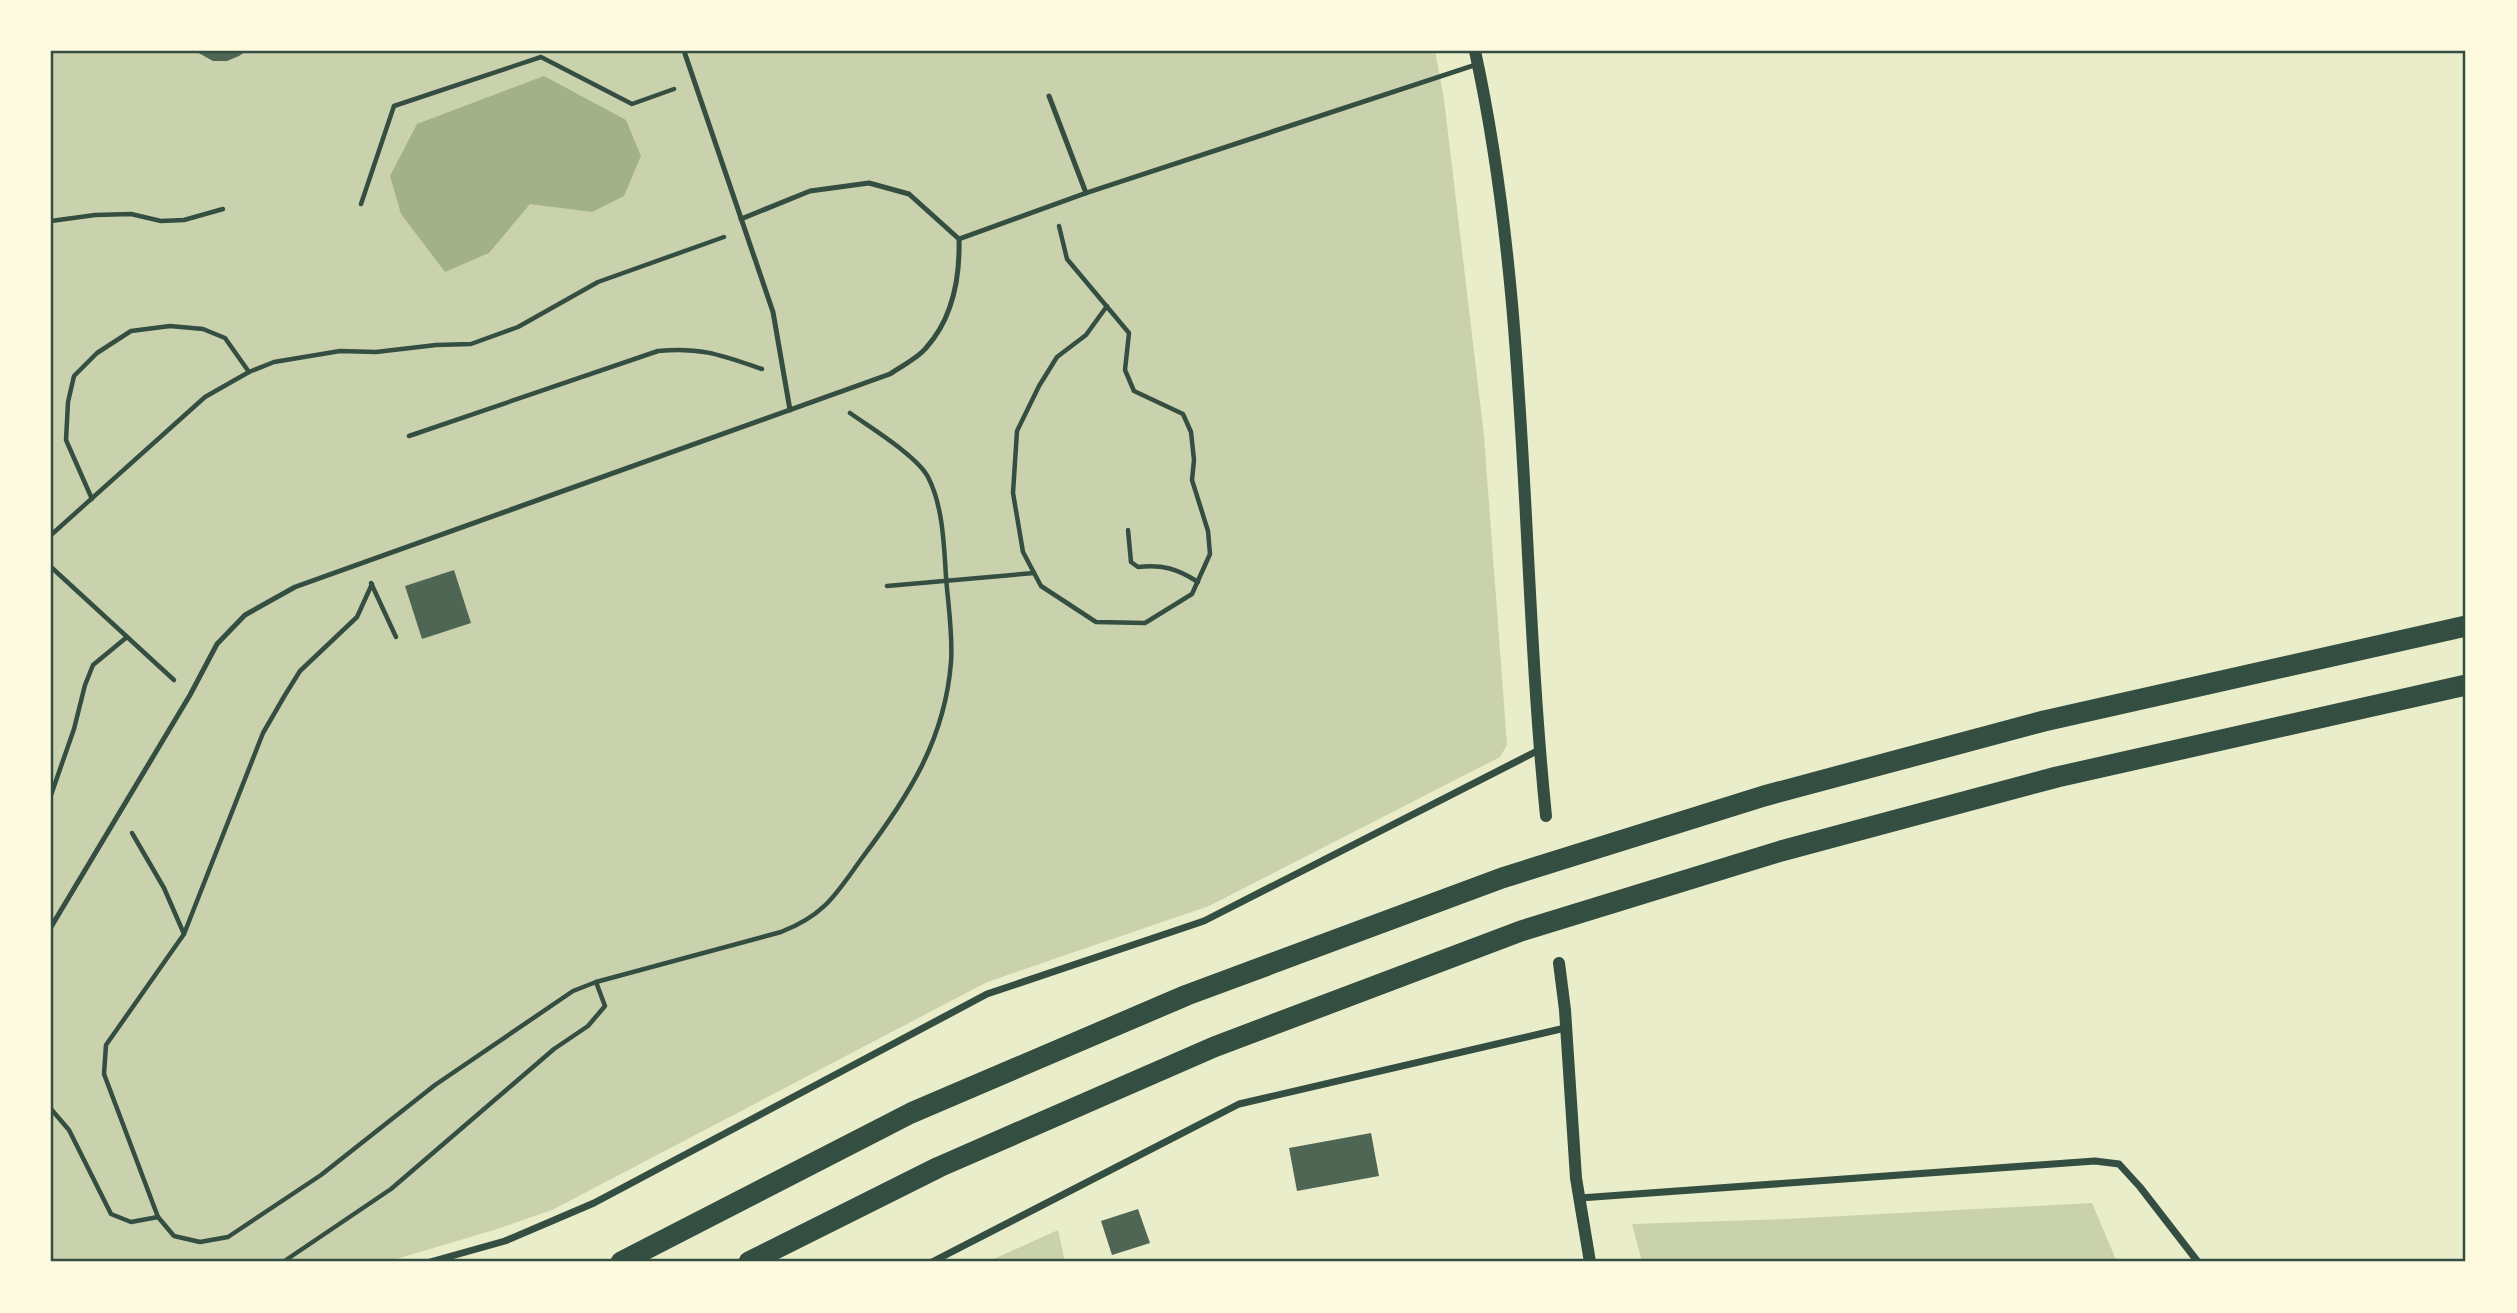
<svg xmlns="http://www.w3.org/2000/svg" width="2517" height="1313" font-family="'DM Sans',sans-serif">
<style>
.green{fill:#cad2ad}
.water{fill:#a3b18a}
.building{fill:#4f6655}
.lines{fill:none;stroke-linecap:round;stroke-linejoin:round}
.path{stroke:#344e41;stroke-width:4.5}
.service{stroke:#344e41;stroke-width:5}
.minor{stroke:#344e41;stroke-width:7}
.tertiary{stroke:#344e41;stroke-width:12}
.motorway{stroke:#344e41;stroke-width:21}
.neatline{fill:none;stroke:#344e41;stroke-width:2.5}
</style>
<rect width="100%" height="100%" fill="#e9edc9"/>
<g class="green">
<path d="M 51,51 L 1435,51 L 1444,99 L 1484,436 L 1507,745 L 1500,757 L 1209,906 L 987,982 L 552,1210 L 494,1230 L 386,1262 L 51,1262 Z"/>
<path d="M 2092,1203 L 2117,1262 L 1642,1262 L 1632,1224 L 1785,1219 Z"/>
<path d="M 1058,1230 L 1065,1262 L 987,1262 Z"/>
</g>
<path class="water" d="M 544,76 L 626,120 L 641,156 L 624,196 L 592,212 L 530,204 L 489,253 L 445,272 L 401,214 L 390,176 L 417,124 Z"/>
<g class="building">
<path d="M 195,51 L 246,51 L 239,56 L 227,61 L 213,61 Z"/>
<path d="M 454,570 L 471,623 L 422,639 L 405,586 Z"/>
<path d="M 1371,1133 L 1379,1176 L 1297,1191 L 1289,1148 Z"/>
<path d="M 1138,1209 L 1150,1243 L 1112,1255 L 1101,1221 Z"/>
</g>
<g class="lines">
<g class="path">
<path d="M 361,204 L 394,106 L 541,57 L 632,104 L 674,89"/>
<path d="M 51,221 L 95,215 L 131,214 L 161,221 L 184,220 L 223,209"/>
<path d="M 1059,226 L 1067,259 L 1129,333 L 1125,370 L 1134,391 L 1183,414 L 1191,432 L 1194,460 L 1192,480 L 1208,531 L 1210,554 L 1192,594 L 1145,623 L 1096,622 L 1041,586 L 1023,552 L 1013,493 L 1017,431 L 1039,386 L 1057,357 L 1086,335 L 1107,306"/>
<path d="M 409,436 L 658,351 C 702,347 721,355 762,369"/>
<path d="M 92,499 L 66,440 L 68,402 L 74,376 L 97,353 L 131,331 L 170,326 L 203,329 L 225,338 L 249,372"/>
<path d="M 1128,530 L 1131,562 L 1138,567 C 1162,564 1178,569 1198,582"/>
<path d="M 51,535 L 205,397 L 249,372 L 274,362 L 340,351 L 376,352 L 436,345 L 471,344 L 518,327 L 598,282 L 724,237"/>
<path d="M 51,567 L 174,680"/>
<path d="M 371,583 L 396,637"/>
<path d="M 372,584 L 357,617 L 300,671 L 285,695 L 263,733 L 184,934 L 106,1045 L 104,1074 L 158,1217 L 174,1236 L 200,1242 L 228,1237 L 321,1175 L 435,1085 L 573,991 L 596,982 L 781,932 C 825,915 836,894 862,858 C 908,797 945,740 951,662 C 953,634 948,604 946,577 C 944,545 943,506 928,477 C 917,456 871,428 850,413"/>
<path d="M 887,586 L 1034,573"/>
<path d="M 51,795 L 74,729 L 85,685 L 93,665 L 127,637"/>
<path d="M 132,833 L 164,888 L 184,934"/>
<path d="M 51,1109 L 69,1130 L 111,1214 L 131,1222 L 158,1217"/>
<path d="M 283,1262 L 391,1189 L 554,1049 L 588,1026 L 605,1006 L 596,982"/>
</g>
<g class="service">
<path d="M 684,51 L 773,312 L 790,410"/>
<path d="M 1049,96 L 1086,193"/>
<path d="M 959,239 L 1086,193 L 1478,64"/>
<path d="M 51,927 L 190,695 L 217,644 L 245,615 L 295,587 L 890,374 C 901,366 917,359 926,348 C 953,318 960,277 959,239 L 909,194 L 869,183 L 810,191 L 741,219"/>
</g>
<g class="minor">
<path d="M 1580,1198 L 2095,1161 L 2119,1164 L 2140,1187 L 2198,1262"/>
<path d="M 430,1262 L 505,1241 L 594,1203 L 987,994 L 1204,921 L 1539,750"/>
<path d="M 932,1262 L 1239,1104 L 1565,1028"/>
</g>
<g class="tertiary">
<path d="M 1475,51 C 1530,303 1520,561 1546,816"/>
<path d="M 1559,963 L 1565,1010 L 1576,1178 L 1590,1262"/>
</g>
<g class="motorway">
<path d="M 621,1262 L 911,1113 L 1187,995 L 1502,878 L 1764,796 L 2044,721 L 2466,626"/>
<path d="M 749,1262 L 939,1167 L 1214,1047 L 1521,931 L 1781,851 L 2057,777 L 2466,685"/>
</g>
</g>
<rect width="2517" height="1313" fill="none" stroke="#fefae0" stroke-width="105"/>
<rect x="52" y="52" width="2412" height="1208" class="neatline"/>
</svg>
